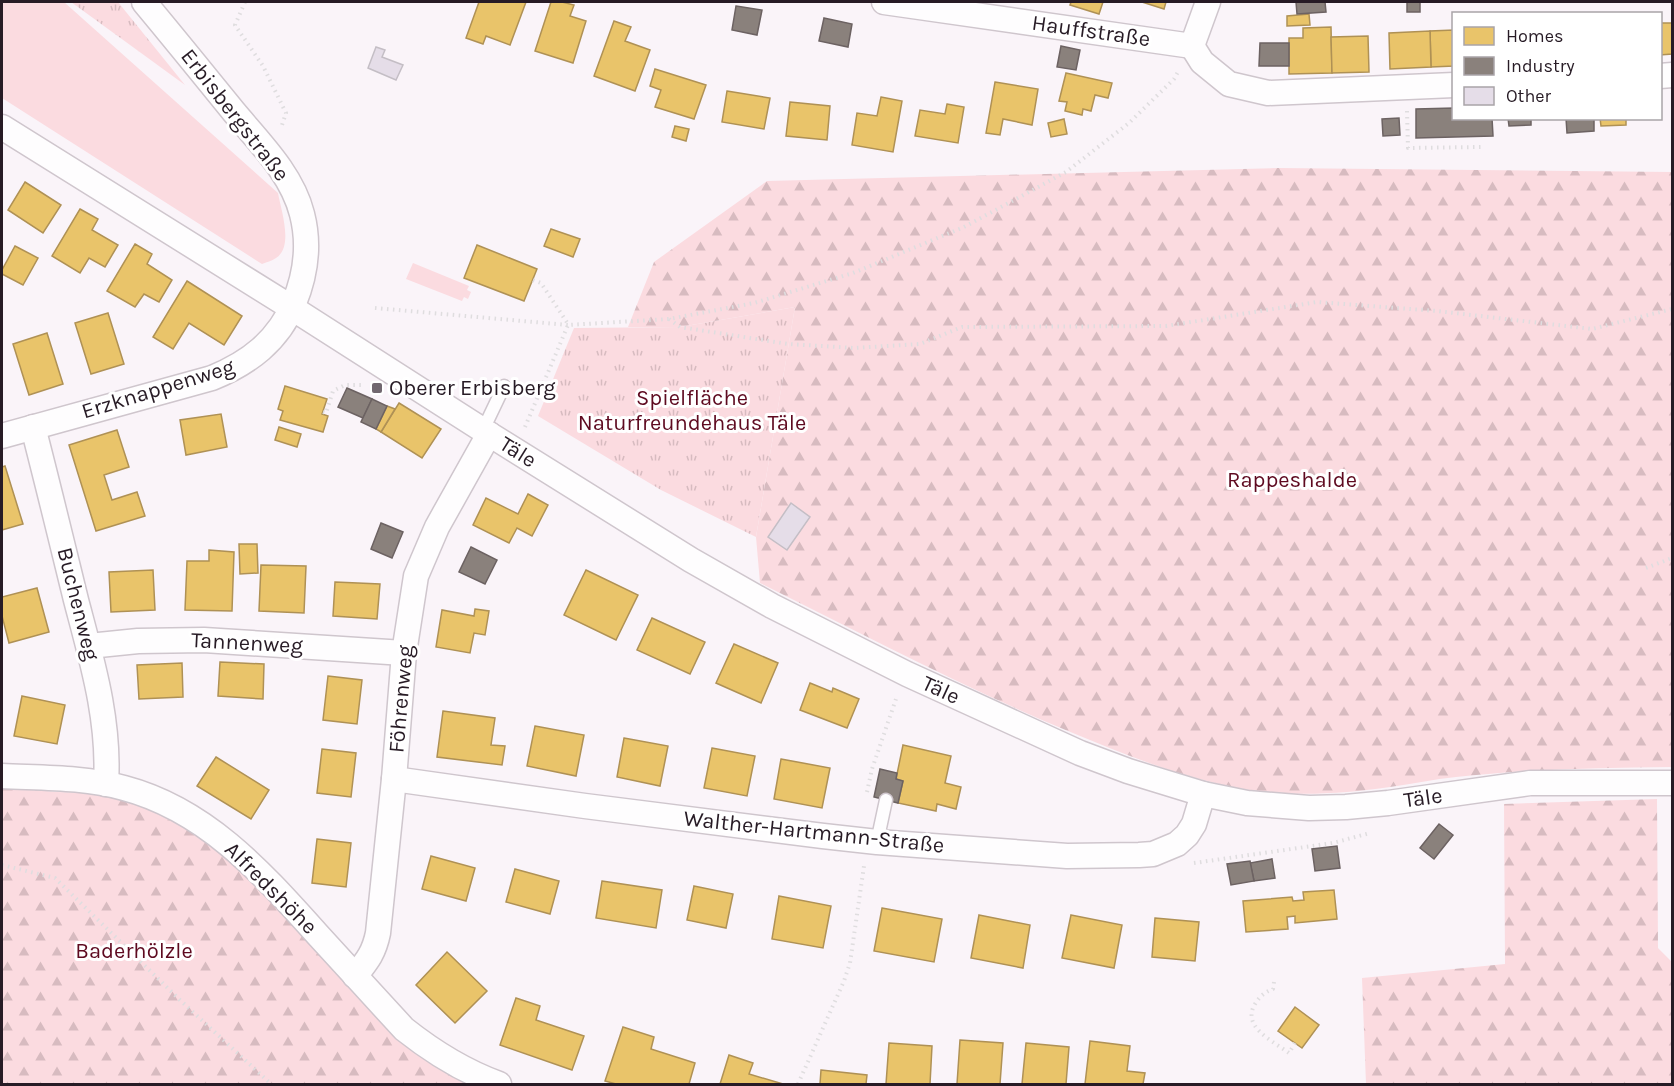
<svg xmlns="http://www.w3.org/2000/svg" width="1674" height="1086" font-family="Karla,sans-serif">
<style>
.grass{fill:url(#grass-tufts)}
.forest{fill:url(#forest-firs)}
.garden{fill:#fbdbe0}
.homes{fill:#e9c46a;stroke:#af9155;stroke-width:1.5}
.industry{fill:#8a817c;stroke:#6c6262;stroke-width:1.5}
.building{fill:#e5dde8;stroke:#c4bec5;stroke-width:1.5}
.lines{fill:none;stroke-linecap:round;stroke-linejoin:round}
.lane-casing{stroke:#cfc6cd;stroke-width:15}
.street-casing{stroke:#cfc6cd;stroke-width:27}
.path{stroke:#dfdddf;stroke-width:4;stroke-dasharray:1.5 4.5;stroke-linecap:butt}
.lane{stroke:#fefdfe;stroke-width:12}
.street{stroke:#fefdfe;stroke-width:24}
.poi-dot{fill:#71676f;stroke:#fff;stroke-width:2}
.labels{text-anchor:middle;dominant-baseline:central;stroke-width:6;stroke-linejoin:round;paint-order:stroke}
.street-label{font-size:22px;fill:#271b25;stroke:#fff}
.poi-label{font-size:22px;fill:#271b25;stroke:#fff;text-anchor:start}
.park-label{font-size:22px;fill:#5e0a20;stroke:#fff}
</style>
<defs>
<pattern id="grass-tufts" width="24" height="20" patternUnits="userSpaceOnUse" patternTransform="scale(1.5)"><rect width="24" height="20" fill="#fbdbe0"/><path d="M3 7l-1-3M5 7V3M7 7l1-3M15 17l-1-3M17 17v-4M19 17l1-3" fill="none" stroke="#d7bbc0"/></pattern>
<pattern id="forest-firs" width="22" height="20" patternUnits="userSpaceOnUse" patternTransform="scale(1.5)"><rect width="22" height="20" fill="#fbdbe0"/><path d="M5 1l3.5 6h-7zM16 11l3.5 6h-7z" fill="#d7bbc0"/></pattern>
</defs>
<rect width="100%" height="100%" fill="#faf4f9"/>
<g class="grass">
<path d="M 71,2 L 118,2 L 185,85 Z"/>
<path d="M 795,307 L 756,537 L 661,490 L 538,416 L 574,328 L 680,327 Z"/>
</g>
<g class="forest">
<path d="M 1278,168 L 1672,172 L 1672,767 C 1600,768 1528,769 1456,777 C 1434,779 1412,784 1390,787 C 1349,793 1306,796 1265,792 C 1196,784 1131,757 1068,731 C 963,687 862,634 760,583 L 756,537 L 795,307 L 680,327 L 628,327 L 654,262 L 767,181 Z"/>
<path d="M 2,787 L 57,792 L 94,793 L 146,804 L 206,839 L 260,885 L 395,1035 L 419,1055 L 471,1084 L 2,1084 Z"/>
<path d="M 1657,799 L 1658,948 L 1672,962 L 1672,1084 L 1366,1084 L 1362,978 L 1505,964 L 1504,804 Z"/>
</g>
<g class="garden">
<path d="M 2,2 L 64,2 L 278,193 C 281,210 294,247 276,258 C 272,261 266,262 262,264 L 2,98 Z"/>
<path d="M 413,263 L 469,286 L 467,290 L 471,292 L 468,299 L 464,297 L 462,301 L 406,279 Z"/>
</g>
<g class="homes">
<path d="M 479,2 L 526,2 L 510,45 L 486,36 L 483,44 L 466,38 Z"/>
<path d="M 551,2 L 562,2 L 574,5 L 570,16 L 586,21 L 573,63 L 535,51 Z"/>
<path d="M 1071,2 L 1103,2 L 1099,14 L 1070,5 Z"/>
<path d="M 1142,2 L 1166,2 L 1164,9 Z"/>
<path d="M 1309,14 L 1310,25 L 1287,26 L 1287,16 Z"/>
<path d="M 614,21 L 631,27 L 625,41 L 650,50 L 635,91 L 594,76 Z"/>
<path d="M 1660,23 L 1672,23 L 1672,54 L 1660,55 Z"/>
<path d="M 1331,27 L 1332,73 L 1289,74 L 1289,38 L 1303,38 L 1303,28 Z"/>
<path d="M 1454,30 L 1454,66 L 1431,67 L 1430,31 Z"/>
<path d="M 1430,31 L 1431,67 L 1390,69 L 1389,33 Z"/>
<path d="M 1368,36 L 1369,72 L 1332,73 L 1331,37 Z"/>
<path d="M 655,69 L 706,85 L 694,119 L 655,107 L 661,90 L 650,86 Z"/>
<path d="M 1066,73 L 1112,83 L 1108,98 L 1095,95 L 1091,111 L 1083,109 L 1082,115 L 1065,111 L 1067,102 L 1059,101 Z"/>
<path d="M 995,82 L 1038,89 L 1032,125 L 1003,119 L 1000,135 L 986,133 Z"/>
<path d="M 727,91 L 770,98 L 764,129 L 722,122 Z"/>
<path d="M 881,97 L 902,101 L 893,152 L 852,145 L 857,113 L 877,116 Z"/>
<path d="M 790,102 L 830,106 L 827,140 L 786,136 Z"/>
<path d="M 947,104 L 964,107 L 958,143 L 915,136 L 920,110 L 945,114 Z"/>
<path d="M 1600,118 L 1626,118 L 1626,125 L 1601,126 Z"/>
<path d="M 1064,119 L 1067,134 L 1051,137 L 1048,123 Z"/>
<path d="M 675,126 L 689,129 L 686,141 L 672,137 Z"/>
<path d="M 25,182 L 61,205 L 43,233 L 8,210 Z"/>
<path d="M 80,209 L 98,219 L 92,230 L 118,245 L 105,267 L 89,258 L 80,273 L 52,256 Z"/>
<path d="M 551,229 L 580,239 L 573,257 L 544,246 Z"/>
<path d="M 135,244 L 152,254 L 147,264 L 172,280 L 159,302 L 144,294 L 135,307 L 107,291 Z"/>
<path d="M 477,245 L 537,269 L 524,301 L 464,278 Z"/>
<path d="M 15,246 L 38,258 L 23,285 L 2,274 L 2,270 Z"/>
<path d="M 187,281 L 242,316 L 224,345 L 189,323 L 173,349 L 153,337 Z"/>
<path d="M 108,313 L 124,364 L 91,374 L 75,323 Z"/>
<path d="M 47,333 L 63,384 L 29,395 L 13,344 Z"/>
<path d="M 285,386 L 327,399 L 322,414 L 328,416 L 323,432 L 280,420 L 283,411 L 278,409 Z"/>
<path d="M 399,403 L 441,429 L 422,458 L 381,432 Z"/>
<path d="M 387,406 L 395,409 L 381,432 L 376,429 Z"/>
<path d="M 221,414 L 227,447 L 186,455 L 180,420 Z"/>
<path d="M 279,427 L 301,434 L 297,447 L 275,440 Z"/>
<path d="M 117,430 L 129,467 L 104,475 L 112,500 L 137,492 L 145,516 L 96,531 L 69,445 Z"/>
<path d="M 5,466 L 23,524 L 2,530 L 2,467 Z"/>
<path d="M 528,494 L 548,505 L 532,536 L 517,528 L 509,543 L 473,525 L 486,498 L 518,514 Z"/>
<path d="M 239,544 L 257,544 L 258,573 L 240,574 Z"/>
<path d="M 209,550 L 234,552 L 232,611 L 185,610 L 187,561 L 209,561 Z"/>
<path d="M 261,565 L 306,566 L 304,613 L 259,611 Z"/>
<path d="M 153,570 L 155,610 L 111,612 L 109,572 Z"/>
<path d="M 586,570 L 638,595 L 616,640 L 564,615 Z"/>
<path d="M 335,582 L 380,584 L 377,619 L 333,616 Z"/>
<path d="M 37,588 L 49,632 L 9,643 L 2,616 L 2,597 Z"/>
<path d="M 475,609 L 489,611 L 485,635 L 474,633 L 470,653 L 436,647 L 442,610 L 474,616 Z"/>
<path d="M 652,618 L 705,642 L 690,674 L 637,650 Z"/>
<path d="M 734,644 L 778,663 L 761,703 L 716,683 Z"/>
<path d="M 220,662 L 264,664 L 263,699 L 218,696 Z"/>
<path d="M 182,663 L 183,697 L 139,699 L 137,665 Z"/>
<path d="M 328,676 L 362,680 L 357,724 L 323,720 Z"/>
<path d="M 810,683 L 832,692 L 833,688 L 859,699 L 847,728 L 800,710 Z"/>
<path d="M 22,696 L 65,705 L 57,744 L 14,736 Z"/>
<path d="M 443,711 L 495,718 L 491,745 L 505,746 L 502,765 L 437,757 Z"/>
<path d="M 535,726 L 584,735 L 576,776 L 527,766 Z"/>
<path d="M 624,738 L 668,746 L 660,786 L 617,777 Z"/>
<path d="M 903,745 L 951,756 L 945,783 L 961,787 L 956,809 L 937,804 L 936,811 L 898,803 L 903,781 L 896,779 Z"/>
<path d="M 712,748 L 755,756 L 747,796 L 704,788 Z"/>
<path d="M 322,749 L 356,753 L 351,797 L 317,793 Z"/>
<path d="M 216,757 L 269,790 L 251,819 L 197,786 Z"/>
<path d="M 781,759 L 830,768 L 822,808 L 774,799 Z"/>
<path d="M 317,839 L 351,843 L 346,887 L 312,883 Z"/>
<path d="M 431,856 L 475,868 L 466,901 L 422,889 Z"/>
<path d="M 515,869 L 559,881 L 550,914 L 506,902 Z"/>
<path d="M 602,881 L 662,890 L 656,928 L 596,918 Z"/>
<path d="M 694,886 L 733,894 L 726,928 L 687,920 Z"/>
<path d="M 1334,890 L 1337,919 L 1295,923 L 1295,916 L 1287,917 L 1288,929 L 1246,932 L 1243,901 L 1292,897 L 1293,901 L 1304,900 L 1303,892 Z"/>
<path d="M 779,896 L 831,906 L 823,948 L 772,939 Z"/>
<path d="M 882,908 L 942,919 L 934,962 L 874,951 Z"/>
<path d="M 979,915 L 1030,925 L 1023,968 L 971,958 Z"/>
<path d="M 1071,915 L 1122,925 L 1114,968 L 1062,958 Z"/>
<path d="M 1155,918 L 1199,922 L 1195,961 L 1152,957 Z"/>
<path d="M 447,952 L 487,991 L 455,1023 L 416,985 Z"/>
<path d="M 516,998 L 540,1006 L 536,1020 L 584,1036 L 572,1070 L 500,1045 Z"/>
<path d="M 1295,1007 L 1319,1025 L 1302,1048 L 1278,1031 Z"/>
<path d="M 623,1027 L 654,1037 L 651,1049 L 695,1063 L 689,1084 L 616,1084 L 605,1081 Z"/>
<path d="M 960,1040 L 1003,1043 L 1000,1084 L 957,1084 Z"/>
<path d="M 1090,1041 L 1130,1046 L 1127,1071 L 1145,1073 L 1143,1084 L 1085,1084 Z"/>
<path d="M 889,1043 L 932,1046 L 930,1084 L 886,1084 Z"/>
<path d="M 1026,1043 L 1069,1047 L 1066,1084 L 1022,1084 Z"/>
<path d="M 729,1055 L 753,1063 L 749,1074 L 783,1084 L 720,1084 Z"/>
<path d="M 821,1070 L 867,1075 L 866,1084 L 820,1084 Z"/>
</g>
<g class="industry">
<path d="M 1296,2 L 1325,2 L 1326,12 L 1297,14 Z"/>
<rect x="1407" y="2" width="13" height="10"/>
<path d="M 736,6 L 762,10 L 757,35 L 732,30 Z"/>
<path d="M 824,18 L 852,24 L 848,47 L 819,41 Z"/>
<path d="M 1260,43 L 1289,43 L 1289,66 L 1259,66 Z"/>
<path d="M 1061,46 L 1080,50 L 1076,70 L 1057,67 Z"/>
<path d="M 1454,108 L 1454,118 L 1492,118 L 1493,136 L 1416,138 L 1416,109 Z"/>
<path d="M 1399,118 L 1400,135 L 1383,136 L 1382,119 Z"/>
<path d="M 1508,118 L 1531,118 L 1531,125 L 1509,126 Z"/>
<path d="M 1566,118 L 1594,118 L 1594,131 L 1567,133 Z"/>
<path d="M 347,388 L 372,399 L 363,418 L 338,407 Z"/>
<path d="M 372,399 L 387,406 L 376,429 L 361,422 Z"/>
<path d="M 381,523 L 403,532 L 392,558 L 371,549 Z"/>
<path d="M 471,547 L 497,560 L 485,584 L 459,572 Z"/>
<path d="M 880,769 L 897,773 L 896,779 L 903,781 L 898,803 L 874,797 Z"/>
<path d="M 1439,824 L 1453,835 L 1434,859 L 1420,848 Z"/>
<path d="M 1337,846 L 1340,868 L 1315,871 L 1312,849 Z"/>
<path d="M 1272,859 L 1275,878 L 1254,881 L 1250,863 Z"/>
<path d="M 1250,861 L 1254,881 L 1231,885 L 1227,864 Z"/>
</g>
<g class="building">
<path d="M 376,47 L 385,50 L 382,57 L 403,65 L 396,80 L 368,68 Z"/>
<path d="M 791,503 L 810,517 L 787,550 L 768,537 Z"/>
</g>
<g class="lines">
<defs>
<g id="lane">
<path d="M 483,430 L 504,386"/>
<path d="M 877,842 L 886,800"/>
</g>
<g id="street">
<path d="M 884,2 L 1192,46"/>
<path d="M 1192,46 L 1202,62 L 1229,84 L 1268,93 L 1454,85"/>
<path d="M 1192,46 L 1208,2"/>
<path d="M 1660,76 L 1672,75"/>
<path d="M 2,127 L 292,308 L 489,434 L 691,560 L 772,606 L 907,674 L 1080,753 L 1128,771 L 1203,794 L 1247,803 L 1309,808 L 1346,807 L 1388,803 L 1530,783 L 1672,783"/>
<path d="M 33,427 C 48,485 62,543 76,600 C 92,661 110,720 106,784"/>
<path d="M 2,436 L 212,378 C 249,363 278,341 294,303 C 306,274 310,245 302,214 C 292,174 259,142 234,112 C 204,75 174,38 144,2"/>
<path d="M 89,646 L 138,641 L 204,640 L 404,653"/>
<path d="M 2,776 C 42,778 85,777 124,788 C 207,810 262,873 317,934 C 346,966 375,997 404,1029 C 433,1052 463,1071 499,1084"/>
<path d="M 394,779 L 585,806 L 823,836 L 877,842 L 1067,856 L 1139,855 L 1153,854 L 1177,844 L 1187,835 L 1194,824 L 1203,794"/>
<path d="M 355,976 C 367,961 374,953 378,933 L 394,779 L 404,653 L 416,576 L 437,527 L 489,434"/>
</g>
</defs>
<use href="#lane" class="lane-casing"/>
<use href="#street" class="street-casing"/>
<g class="path">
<path d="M 245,2 L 235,25 L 263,66 L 286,113 L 281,128"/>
<path d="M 1407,111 L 1408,148 L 1481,147"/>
<path d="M 533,280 L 541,283 L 568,324"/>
<path d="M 375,308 L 568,325"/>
<path d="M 669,319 L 680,327 L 788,344 L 854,348 L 920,344 L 962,327 L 1166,326 L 1317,302 L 1437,311 L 1592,329 L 1672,309"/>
<path d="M 323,412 L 326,413 L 333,391 L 345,385 L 363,385"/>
<path d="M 525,427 L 568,325 L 669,319 L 754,303 L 853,273 L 964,227 L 1066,172 L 1129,123 L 1174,79 L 1179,70"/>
<path d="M 1646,568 L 1672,558"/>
<path d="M 867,792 L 872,769 L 897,696"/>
<path d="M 1194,863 L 1333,843 L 1370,833"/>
<path d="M 2,865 L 55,878 L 180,1000 L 271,1084"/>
<path d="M 1274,982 L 1273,989 C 1265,992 1260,996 1255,1004 C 1241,1027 1273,1041 1289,1053 L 1295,1043"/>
<path d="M 798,1084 L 844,981 L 850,963 L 864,866"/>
</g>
<use href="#lane" class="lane"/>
<use href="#street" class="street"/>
</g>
<rect class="poi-dot" x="371" y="382" width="12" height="12" rx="3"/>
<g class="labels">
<g class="street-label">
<text transform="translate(1091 31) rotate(8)">Hauffstraße</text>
<text transform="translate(235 115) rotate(52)">Erbisbergstraße</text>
<text transform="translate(158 389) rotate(-17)">Erzknappenweg</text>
<text transform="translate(518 452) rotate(32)">Täle</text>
<text transform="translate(78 604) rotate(76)">Buchenweg</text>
<text transform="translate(247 643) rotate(3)">Tannenweg</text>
<text transform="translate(941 690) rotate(25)">Täle</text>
<text transform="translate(401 699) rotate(-85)">Föhrenweg</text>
<text transform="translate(1423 798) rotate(-8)">Täle</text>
<text transform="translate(814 832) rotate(6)">Walther-Hartmann-Straße</text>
<text transform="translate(271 888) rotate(45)">Alfredshöhe</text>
</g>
<g class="poi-label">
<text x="389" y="388">Oberer Erbisberg</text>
</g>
<g class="park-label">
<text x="692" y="398">Spielfläche<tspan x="692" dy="25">Naturfreundehaus Täle</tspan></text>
<text x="1292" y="480">Rappeshalde</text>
<text x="134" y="951">Baderhölzle</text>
</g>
</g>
<rect width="1674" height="1086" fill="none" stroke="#271b25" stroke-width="6"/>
<rect x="1452" y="12" width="210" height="108" fill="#ffffff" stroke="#a9a4a8" stroke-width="1.5"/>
<rect x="1464" y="27" width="30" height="18" fill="#e9c46a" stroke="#a9a4a8" stroke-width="1.5"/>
<text x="1506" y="42" font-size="18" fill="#271b25">Homes</text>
<rect x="1464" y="57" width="30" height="18" fill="#8a817c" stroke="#a9a4a8" stroke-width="1.5"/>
<text x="1506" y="72" font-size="18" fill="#271b25">Industry</text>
<rect x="1464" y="87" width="30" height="18" fill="#e5dde8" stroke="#a9a4a8" stroke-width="1.5"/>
<text x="1506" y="102" font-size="18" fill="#271b25">Other</text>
</svg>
